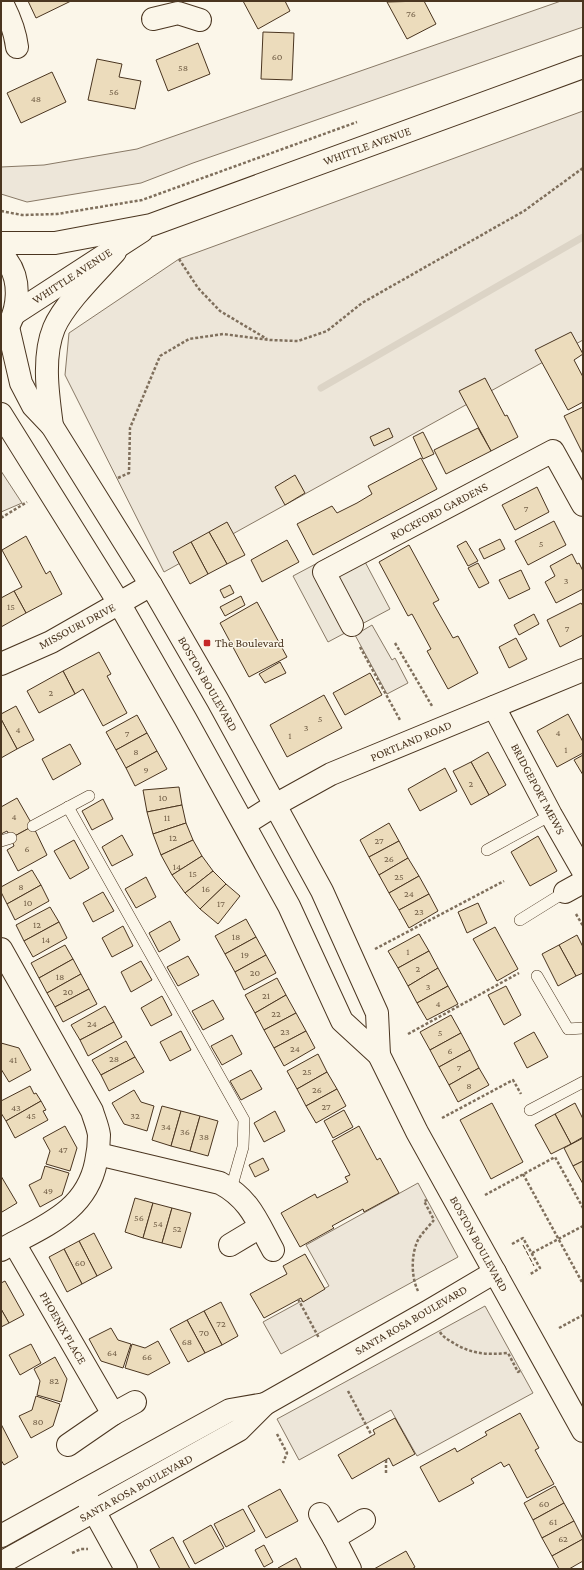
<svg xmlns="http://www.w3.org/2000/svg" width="584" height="1570" font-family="'Crimson Pro',serif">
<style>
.green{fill:#ede6d9;stroke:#887966}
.parking{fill:#ede7d9;stroke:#887966}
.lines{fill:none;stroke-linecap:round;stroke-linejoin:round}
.stream{stroke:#dcd4c6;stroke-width:7}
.building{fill:#ecdcbc;stroke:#4a3520}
.service-casing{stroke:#4a3520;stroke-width:12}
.minor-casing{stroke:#4a3520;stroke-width:24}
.tertiary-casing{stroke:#4a3520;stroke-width:24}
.primary-casing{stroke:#4a3520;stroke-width:24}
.path{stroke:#7f6f5c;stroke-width:2.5;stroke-dasharray:3 2;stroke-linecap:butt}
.service{stroke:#fbf6e9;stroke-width:11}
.minor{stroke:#fbf6e9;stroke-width:22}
.tertiary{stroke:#fbf6e9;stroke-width:22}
.primary{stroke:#fbf6e9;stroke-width:22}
.fence{stroke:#4a3520;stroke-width:1;stroke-dasharray:5 2;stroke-linecap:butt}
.poi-dot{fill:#c62828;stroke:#fbf6e9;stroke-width:1.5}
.labels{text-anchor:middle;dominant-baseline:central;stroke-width:3;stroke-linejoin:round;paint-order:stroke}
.number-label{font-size:10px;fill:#725f47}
.street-label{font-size:12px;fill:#4a3520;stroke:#fbf6e9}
.poi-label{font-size:12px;fill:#4a3520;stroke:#fbf6e9;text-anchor:start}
</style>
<rect width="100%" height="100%" fill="#fbf6e9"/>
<g class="green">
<path d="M 561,1 L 583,1 L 583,27 L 193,163 L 141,183 L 27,202 L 1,194 L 1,167 L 44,165 L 137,149 Z"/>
<path d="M 583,111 L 583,340 L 164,572 L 65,375 L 69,333 L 179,259 Z"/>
<path d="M 1,471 L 22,503 L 1,512 Z"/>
<path d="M 372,625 L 392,660 L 395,658 L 408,683 L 387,694 L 355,635 Z"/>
<path d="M 418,1183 L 458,1257 L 281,1354 L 263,1322 L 329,1286 L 306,1245 Z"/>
<path d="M 485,1306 L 533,1393 L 417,1456 L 391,1410 L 299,1460 L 277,1419 Z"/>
</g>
<path class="parking" d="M 355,543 L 390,609 L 328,642 L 293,576 Z"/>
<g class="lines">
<path class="stream" d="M 321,388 L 583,237"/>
</g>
<g class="building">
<path d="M 28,1 L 71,1 L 36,18 Z"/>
<path d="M 243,1 L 285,1 L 290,11 L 258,29 Z"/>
<path d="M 424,1 L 436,24 L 407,39 L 387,2 Z"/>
<path d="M 263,32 L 294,33 L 292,80 L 261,79 Z"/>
<path d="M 198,43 L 210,74 L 168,91 L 156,60 Z"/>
<path d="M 97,59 L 122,64 L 119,77 L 141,81 L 135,109 L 88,100 Z"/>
<path d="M 52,72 L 66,102 L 21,123 L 7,93 Z"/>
<path d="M 571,332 L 583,354 L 574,360 L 583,377 L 583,402 L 568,410 L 535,350 Z"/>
<path d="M 485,378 L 505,416 L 507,415 L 518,437 L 491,451 L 459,391 Z"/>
<path d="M 583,407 L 583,454 L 564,416 Z"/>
<path d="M 389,428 L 393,437 L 374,446 L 370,437 Z"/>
<path d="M 478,428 L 491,451 L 446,474 L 434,450 Z"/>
<path d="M 423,432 L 434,454 L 423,459 L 413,437 Z"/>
<path d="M 421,458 L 437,489 L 313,555 L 297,524 L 332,506 L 337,513 L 357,503 L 372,494 L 368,486 Z"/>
<path d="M 295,475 L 305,493 L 285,505 L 275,487 Z"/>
<path d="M 537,487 L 549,512 L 515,530 L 502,505 Z"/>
<path d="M 554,521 L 566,545 L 528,565 L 515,541 Z"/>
<path d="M 227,522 L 245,555 L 227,564 L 209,532 Z"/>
<path d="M 209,532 L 227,564 L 208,574 L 191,542 Z"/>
<path d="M 26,536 L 46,574 L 50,571 L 62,594 L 26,613 L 14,591 L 22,587 L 2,550 Z"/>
<path d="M 500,539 L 505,549 L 484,559 L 479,549 Z"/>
<path d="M 287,540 L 299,562 L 262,582 L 251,560 Z"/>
<path d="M 466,541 L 478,561 L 468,566 L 457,546 Z"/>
<path d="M 191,542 L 208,574 L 190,584 L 173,552 Z"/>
<path d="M 409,545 L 439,600 L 433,603 L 453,638 L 458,636 L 478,673 L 448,689 L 427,651 L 431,649 L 412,614 L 408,616 L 379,562 Z"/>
<path d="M 572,554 L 577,564 L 579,563 L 583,571 L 583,589 L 556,603 L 545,582 L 555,576 L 550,566 Z"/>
<path d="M 478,563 L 489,583 L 479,588 L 468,568 Z"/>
<path d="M 521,570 L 530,589 L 509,599 L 499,580 Z"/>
<path d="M 230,585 L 234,593 L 224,598 L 220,590 Z"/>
<path d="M 14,591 L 26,613 L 1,627 L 1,598 Z"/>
<path d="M 241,596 L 245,605 L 225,616 L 220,607 Z"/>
<path d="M 257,602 L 287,657 L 249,677 L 220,623 Z"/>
<path d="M 581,603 L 583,606 L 583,635 L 560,647 L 547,620 Z"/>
<path d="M 534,614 L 539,624 L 519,635 L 514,625 Z"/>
<path d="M 516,638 L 527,659 L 509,668 L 499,647 Z"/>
<path d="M 99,652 L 111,674 L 107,676 L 127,713 L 103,726 L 83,689 L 75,694 L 63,671 Z"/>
<path d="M 280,662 L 286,673 L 265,683 L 259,674 Z"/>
<path d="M 63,671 L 75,694 L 39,713 L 27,691 Z"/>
<path d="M 370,673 L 382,695 L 345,715 L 333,693 Z"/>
<path d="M 324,695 L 342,728 L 287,757 L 270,725 Z"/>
<path d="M 16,706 L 34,740 L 17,749 L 1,719 L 1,714 Z"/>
<path d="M 568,714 L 583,742 L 583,753 L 557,767 L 537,731 Z"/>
<path d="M 137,715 L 147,733 L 116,750 L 106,732 Z"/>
<path d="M 1,719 L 17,749 L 1,758 Z"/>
<path d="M 147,733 L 157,751 L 126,768 L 116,750 Z"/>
<path d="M 70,744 L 81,764 L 53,780 L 42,759 Z"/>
<path d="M 157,751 L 167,769 L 135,786 L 126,768 Z"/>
<path d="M 488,752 L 506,785 L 489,795 L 471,762 Z"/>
<path d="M 583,755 L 583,775 L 574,760 Z"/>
<path d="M 471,762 L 489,795 L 471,805 L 453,771 Z"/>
<path d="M 445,768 L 457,791 L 420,811 L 408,789 Z"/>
<path d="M 179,787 L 182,805 L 147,812 L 143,790 Z"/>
<path d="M 17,798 L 33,826 L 11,838 L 7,831 L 1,834 L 1,807 Z"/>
<path d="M 103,799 L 113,819 L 92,830 L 82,811 Z"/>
<path d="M 182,805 L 186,823 L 153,834 L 147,812 Z"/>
<path d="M 186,823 L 193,840 L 161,855 L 153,834 Z"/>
<path d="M 389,823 L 399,841 L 369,857 L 360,840 Z"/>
<path d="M 33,826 L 47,855 L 18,871 L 7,850 L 14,846 L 11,838 Z"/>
<path d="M 122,835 L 133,855 L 112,866 L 102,847 Z"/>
<path d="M 538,836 L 557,871 L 530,886 L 511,852 Z"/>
<path d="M 74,840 L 89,868 L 70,879 L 54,851 Z"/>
<path d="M 193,840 L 202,856 L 172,875 L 161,855 Z"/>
<path d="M 399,841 L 408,858 L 379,875 L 369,857 Z"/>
<path d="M 202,856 L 213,871 L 185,893 L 172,875 Z"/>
<path d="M 408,858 L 419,876 L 389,893 L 379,875 Z"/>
<path d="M 32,870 L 41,885 L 7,904 L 1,892 L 1,887 Z"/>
<path d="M 213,871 L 226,884 L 200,909 L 185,893 Z"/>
<path d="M 419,876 L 429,894 L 399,910 L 389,893 Z"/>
<path d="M 146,877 L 156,897 L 136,908 L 125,889 Z"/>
<path d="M 226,884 L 240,896 L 218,924 L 200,909 Z"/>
<path d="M 41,885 L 49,901 L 15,920 L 7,904 Z"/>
<path d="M 103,892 L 114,911 L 93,922 L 83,903 Z"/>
<path d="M 429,894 L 438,911 L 409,928 L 399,910 Z"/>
<path d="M 478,903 L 487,923 L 467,933 L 458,912 Z"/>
<path d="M 50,907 L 59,922 L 24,941 L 16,925 Z"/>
<path d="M 246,919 L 256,937 L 225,954 L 215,936 Z"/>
<path d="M 170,921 L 180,940 L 159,952 L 149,933 Z"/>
<path d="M 59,922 L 67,938 L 33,957 L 24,941 Z"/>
<path d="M 123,926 L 133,946 L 112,957 L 102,938 Z"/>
<path d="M 495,927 L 518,969 L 497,981 L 473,939 Z"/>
<path d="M 419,934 L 429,951 L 398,968 L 388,951 Z"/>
<path d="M 577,935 L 583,947 L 583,973 L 576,976 L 559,945 Z"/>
<path d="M 256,937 L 266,955 L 235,972 L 225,954 Z"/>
<path d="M 65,945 L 73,959 L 39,978 L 31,963 Z"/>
<path d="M 559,945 L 576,976 L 558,986 L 542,954 Z"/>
<path d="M 429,951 L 438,968 L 408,986 L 398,968 Z"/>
<path d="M 266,955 L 276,973 L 244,990 L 235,972 Z"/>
<path d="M 188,956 L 199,975 L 178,986 L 167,967 Z"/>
<path d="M 73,959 L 81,974 L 47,993 L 39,978 Z"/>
<path d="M 141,961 L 152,980 L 131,992 L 121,972 Z"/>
<path d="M 438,968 L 448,986 L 417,1003 L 408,986 Z"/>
<path d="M 81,974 L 89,989 L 55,1007 L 47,993 Z"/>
<path d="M 277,978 L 286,995 L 255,1013 L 245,995 Z"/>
<path d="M 448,986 L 458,1004 L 427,1020 L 417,1003 Z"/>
<path d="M 506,986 L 521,1015 L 504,1025 L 488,995 Z"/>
<path d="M 89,989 L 97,1004 L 63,1022 L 55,1007 Z"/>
<path d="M 286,995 L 296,1013 L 264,1030 L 255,1013 Z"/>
<path d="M 162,996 L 172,1015 L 151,1026 L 141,1008 Z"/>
<path d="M 213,1000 L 224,1019 L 203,1030 L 192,1011 Z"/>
<path d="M 105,1006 L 114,1022 L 80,1040 L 71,1025 Z"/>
<path d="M 296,1013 L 306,1031 L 274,1048 L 264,1030 Z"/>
<path d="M 451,1015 L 461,1033 L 430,1050 L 420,1032 Z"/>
<path d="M 114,1022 L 122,1037 L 88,1056 L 80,1040 Z"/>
<path d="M 181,1031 L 191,1050 L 170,1061 L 160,1042 Z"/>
<path d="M 306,1031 L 315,1048 L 284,1066 L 274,1048 Z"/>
<path d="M 534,1032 L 548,1057 L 527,1068 L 514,1043 Z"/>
<path d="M 461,1033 L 470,1050 L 439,1067 L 430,1050 Z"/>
<path d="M 232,1035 L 242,1054 L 222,1065 L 211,1046 Z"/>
<path d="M 126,1041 L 135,1057 L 101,1075 L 92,1060 Z"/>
<path d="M 1,1043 L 19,1048 L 31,1070 L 9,1082 L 1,1069 Z"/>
<path d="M 470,1050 L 479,1068 L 449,1085 L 439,1067 Z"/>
<path d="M 318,1054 L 327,1072 L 297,1089 L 287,1071 Z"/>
<path d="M 135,1057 L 144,1072 L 109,1091 L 101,1075 Z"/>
<path d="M 479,1068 L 489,1085 L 458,1102 L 449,1085 Z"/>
<path d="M 251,1070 L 262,1089 L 241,1100 L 230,1081 Z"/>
<path d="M 327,1072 L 337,1089 L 306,1106 L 297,1089 Z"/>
<path d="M 30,1086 L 34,1094 L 36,1093 L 41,1101 L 6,1121 L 1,1113 L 1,1101 Z"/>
<path d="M 337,1089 L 346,1106 L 316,1123 L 306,1106 Z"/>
<path d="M 134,1090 L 141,1102 L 154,1106 L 147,1131 L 124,1124 L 112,1103 Z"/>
<path d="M 41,1101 L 46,1110 L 43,1111 L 48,1120 L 15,1138 L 6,1121 Z"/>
<path d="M 492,1103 L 523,1162 L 491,1179 L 460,1120 Z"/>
<path d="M 575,1103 L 583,1119 L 583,1137 L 571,1144 L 555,1114 Z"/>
<path d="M 162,1106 L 181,1111 L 171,1146 L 152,1140 Z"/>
<path d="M 344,1110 L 353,1127 L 333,1138 L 324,1121 Z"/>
<path d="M 181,1111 L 200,1116 L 190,1151 L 171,1146 Z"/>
<path d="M 275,1111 L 285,1131 L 264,1142 L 254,1123 Z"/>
<path d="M 555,1114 L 571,1144 L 551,1154 L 535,1125 Z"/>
<path d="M 200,1116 L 218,1121 L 208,1156 L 190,1151 Z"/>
<path d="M 65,1126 L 77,1148 L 70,1171 L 46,1164 L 50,1151 L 43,1138 Z"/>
<path d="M 359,1126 L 377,1160 L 380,1158 L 399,1193 L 364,1212 L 363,1209 L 332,1226 L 334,1228 L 300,1247 L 281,1213 L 315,1194 L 317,1198 L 348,1182 L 345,1177 L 350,1175 L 332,1141 Z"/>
<path d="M 583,1138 L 583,1161 L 573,1166 L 564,1148 Z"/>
<path d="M 263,1158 L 269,1170 L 255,1177 L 249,1165 Z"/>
<path d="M 583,1161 L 583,1184 L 573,1166 Z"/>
<path d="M 45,1166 L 69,1173 L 62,1195 L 40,1207 L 29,1185 L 41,1179 Z"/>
<path d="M 1,1176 L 17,1203 L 2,1212 L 1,1211 Z"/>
<path d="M 135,1198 L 153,1203 L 143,1238 L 125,1232 Z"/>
<path d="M 153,1203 L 172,1208 L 162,1243 L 143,1238 Z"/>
<path d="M 172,1208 L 191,1213 L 181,1248 L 162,1243 Z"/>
<path d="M 94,1233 L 112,1268 L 97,1276 L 79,1241 Z"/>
<path d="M 79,1241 L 97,1276 L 82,1284 L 64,1249 Z"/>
<path d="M 64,1249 L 82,1284 L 67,1292 L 49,1257 Z"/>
<path d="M 305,1254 L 325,1289 L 303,1302 L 301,1298 L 264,1318 L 250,1294 L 287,1274 L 283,1266 Z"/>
<path d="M 5,1281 L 24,1315 L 9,1323 L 1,1309 L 1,1283 Z"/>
<path d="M 221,1302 L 238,1336 L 222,1345 L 204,1311 Z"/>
<path d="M 1,1309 L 9,1323 L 1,1327 Z"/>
<path d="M 204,1311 L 222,1345 L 205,1353 L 187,1320 Z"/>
<path d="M 187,1320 L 205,1353 L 188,1362 L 170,1329 Z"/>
<path d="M 111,1328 L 118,1340 L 131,1344 L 123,1368 L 101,1361 L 89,1339 Z"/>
<path d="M 158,1341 L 170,1363 L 148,1375 L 125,1368 L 132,1344 L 145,1348 Z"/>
<path d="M 31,1344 L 41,1363 L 20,1375 L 9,1355 Z"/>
<path d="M 55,1357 L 67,1379 L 61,1402 L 37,1395 L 40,1381 L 34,1369 Z"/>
<path d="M 36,1396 L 60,1404 L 53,1426 L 31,1438 L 19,1416 L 32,1410 Z"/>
<path d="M 520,1413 L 539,1448 L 535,1450 L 554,1484 L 527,1498 L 509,1464 L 504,1467 L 501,1462 L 471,1479 L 474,1483 L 439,1502 L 420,1467 L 455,1448 L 457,1452 L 487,1435 L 485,1432 Z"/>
<path d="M 395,1418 L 415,1454 L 393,1466 L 389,1458 L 352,1479 L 338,1455 L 375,1434 L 373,1430 Z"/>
<path d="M 1,1424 L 18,1457 L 4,1465 L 1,1460 Z"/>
<path d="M 555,1486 L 564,1503 L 533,1520 L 524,1503 Z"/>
<path d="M 280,1489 L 298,1521 L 266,1538 L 248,1506 Z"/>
<path d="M 564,1503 L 574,1521 L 542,1538 L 533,1520 Z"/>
<path d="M 243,1509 L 255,1531 L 226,1547 L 214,1524 Z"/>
<path d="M 574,1521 L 583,1539 L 552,1556 L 542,1538 Z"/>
<path d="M 211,1525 L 224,1548 L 195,1564 L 183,1541 Z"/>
<path d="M 173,1537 L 190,1569 L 160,1569 L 150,1550 Z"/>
<path d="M 583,1539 L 583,1561 L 569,1569 L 559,1569 L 552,1556 Z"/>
<path d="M 264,1545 L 273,1562 L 264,1567 L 255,1550 Z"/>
<path d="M 406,1551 L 415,1567 L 412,1569 L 374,1569 Z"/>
<path d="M 296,1558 L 301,1568 L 298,1569 L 279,1569 L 278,1568 Z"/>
</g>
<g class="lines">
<defs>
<g id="service">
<path d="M 68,807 L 244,1120 L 243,1147 L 231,1189"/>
<path d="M 33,826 L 89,796"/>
<path d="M 1,841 L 11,838"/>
<path d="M 487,850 L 551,815"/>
<path d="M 520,920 L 565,892"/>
<path d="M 537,976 L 568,1029 L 583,1028"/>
<path d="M 530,1110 L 583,1082"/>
</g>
<g id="minor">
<path d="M 1,1 C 9,16 15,30 17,47"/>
<path d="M 153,19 L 178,13 L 200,20"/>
<path d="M 352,625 L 324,572 L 553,451 L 583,505"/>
<path d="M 1,664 L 51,642 L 151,585"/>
<path d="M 494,707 L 551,815 L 583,871"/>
<path d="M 245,824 L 275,805 L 331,774 L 583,670"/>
<path d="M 565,892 L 583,882"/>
<path d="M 1,949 L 92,1111 C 94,1118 98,1127 99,1135 C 99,1143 98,1153 96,1162 C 86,1213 41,1227 1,1250"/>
<path d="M 98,1154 L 220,1183 C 250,1199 257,1221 273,1250"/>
<path d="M 14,1243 L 113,1414"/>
<path d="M 230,1245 L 260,1227"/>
<path d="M 68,1445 L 113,1414 L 135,1402"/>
<path d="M 83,1491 L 126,1569"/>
<path d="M 320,1514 L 334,1538 L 364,1520"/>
<path d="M 334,1538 L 350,1569"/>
</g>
<g id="tertiary">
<path d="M 8,327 L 21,383 L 33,406 L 52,426 L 151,585 L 218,701 L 322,891 L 377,1013 L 379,1055"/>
<path d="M 1,414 L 119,603 L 186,720 L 289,906 L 342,1021 L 379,1055 L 417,1132 L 583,1431"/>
<path d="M 52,426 C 48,396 42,357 54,328 C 64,304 97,272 115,252"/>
<path d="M 1,1536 L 230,1410 L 265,1404"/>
<path d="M 1,1563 L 239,1430 L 265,1404 L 429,1311 L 495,1272"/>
</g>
<g id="primary">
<path d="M 1,243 L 55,243 L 151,225 L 583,67"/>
<path d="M 1,254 C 24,276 20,314 1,336"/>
<path d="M 14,314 L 142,231"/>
</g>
</defs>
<use href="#service" class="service-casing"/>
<use href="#minor" class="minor-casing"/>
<use href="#tertiary" class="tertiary-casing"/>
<use href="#primary" class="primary-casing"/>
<g class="path">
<path d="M 1,211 L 22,215 L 57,214 L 142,200 L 357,122"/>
<path d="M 179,259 L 198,288 L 220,311 L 267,339"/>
<path d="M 118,478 L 129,473 L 130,428 L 160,356 L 189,339 L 223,334 L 270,340 L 298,341 L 327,331 L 362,303 L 524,211 L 583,168"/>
<path d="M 1,518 L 27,502"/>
<path d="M 395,643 L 432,706"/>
<path d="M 360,647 L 400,720"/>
<path d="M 576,914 L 583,926"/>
<path d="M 375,949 L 504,881"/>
<path d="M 408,1034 L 519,973"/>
<path d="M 442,1118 L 513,1080 L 521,1094"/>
<path d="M 523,1174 L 583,1284"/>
<path d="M 485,1195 L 555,1157 L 583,1208"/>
<path d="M 512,1244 L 523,1238 L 540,1268 L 529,1275"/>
<path d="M 532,1253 L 583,1226"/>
<path d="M 418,1291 C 411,1277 411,1254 418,1240 C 422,1233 429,1226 434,1220 L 424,1201 L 427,1200"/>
<path d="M 298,1299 L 319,1338"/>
<path d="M 559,1328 L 583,1315"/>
<path d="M 440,1332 C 443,1337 447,1339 452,1342 C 470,1354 487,1355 508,1353 L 518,1372 L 522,1370"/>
<path d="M 348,1391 L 372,1436"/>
<path d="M 277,1434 L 287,1453 L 283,1463"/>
<path d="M 386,1460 L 386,1475"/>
<path d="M 72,1553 L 81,1549 L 88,1549"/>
</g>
<use href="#service" class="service"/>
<use href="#minor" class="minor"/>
<use href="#tertiary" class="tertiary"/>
<use href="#primary" class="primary"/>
<path class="fence" d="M 523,1245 L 534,1266"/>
</g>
<rect class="poi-dot" x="203" y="639" width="8" height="8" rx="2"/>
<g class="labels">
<g class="number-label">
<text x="411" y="13">76</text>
<text x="277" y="56">60</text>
<text x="183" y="67">58</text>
<text x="114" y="91">56</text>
<text x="36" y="98">48</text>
<text x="526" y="508">7</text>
<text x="541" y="543">5</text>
<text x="566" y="580">3</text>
<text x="11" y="606">15</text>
<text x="567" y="628">7</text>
<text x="51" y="692">2</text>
<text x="320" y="718">5</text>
<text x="306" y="727">3</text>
<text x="18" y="729">4</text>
<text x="558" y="732">4</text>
<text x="127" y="733">7</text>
<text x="290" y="735">1</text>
<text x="566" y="749">1</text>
<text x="136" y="751">8</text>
<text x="146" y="769">9</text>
<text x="471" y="783">2</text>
<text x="163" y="797">10</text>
<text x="14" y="816">4</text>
<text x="167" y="817">11</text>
<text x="173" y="837">12</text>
<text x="379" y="840">27</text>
<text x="27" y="848">6</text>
<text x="389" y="858">26</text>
<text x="177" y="866">14</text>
<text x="193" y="873">15</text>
<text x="399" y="876">25</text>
<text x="21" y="886">8</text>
<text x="206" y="888">16</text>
<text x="409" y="893">24</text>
<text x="28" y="902">10</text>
<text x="221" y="903">17</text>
<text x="419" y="911">23</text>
<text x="37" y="924">12</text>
<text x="236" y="936">18</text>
<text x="46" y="939">14</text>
<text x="408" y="951">1</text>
<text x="245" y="954">19</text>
<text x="418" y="968">2</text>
<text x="255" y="972">20</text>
<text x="60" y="976">18</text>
<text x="428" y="986">3</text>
<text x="68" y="991">20</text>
<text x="266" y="995">21</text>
<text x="438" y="1003">4</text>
<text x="276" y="1013">22</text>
<text x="92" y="1023">24</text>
<text x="285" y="1031">23</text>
<text x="440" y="1032">5</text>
<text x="295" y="1048">24</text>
<text x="450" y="1050">6</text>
<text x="114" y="1058">28</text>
<text x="13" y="1059">41</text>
<text x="459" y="1067">7</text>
<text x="307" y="1071">25</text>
<text x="469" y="1085">8</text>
<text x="317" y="1089">26</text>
<text x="326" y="1106">27</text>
<text x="16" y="1107">43</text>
<text x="31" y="1115">45</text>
<text x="135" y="1115">32</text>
<text x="166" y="1126">34</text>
<text x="185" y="1131">36</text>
<text x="204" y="1136">38</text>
<text x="63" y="1149">47</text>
<text x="48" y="1190">49</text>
<text x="139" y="1217">56</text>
<text x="158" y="1223">54</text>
<text x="177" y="1228">52</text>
<text x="80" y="1262">60</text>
<text x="221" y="1323">72</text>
<text x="204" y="1332">70</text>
<text x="187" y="1341">68</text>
<text x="112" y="1352">64</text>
<text x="147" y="1356">66</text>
<text x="54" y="1380">82</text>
<text x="38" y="1421">80</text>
<text x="544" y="1503">60</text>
<text x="553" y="1521">61</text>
<text x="563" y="1538">62</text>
</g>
<g class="street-label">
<text transform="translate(367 146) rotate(-20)">WHITTLE AVENUE</text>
<text transform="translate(72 276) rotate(-33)">WHITTLE AVENUE</text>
<text transform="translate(439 511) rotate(-28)">ROCKFORD GARDENS</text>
<text transform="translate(77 626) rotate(-28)">MISSOURI DRIVE</text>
<text transform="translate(208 684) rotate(60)">BOSTON BOULEVARD</text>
<text transform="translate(411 741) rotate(-23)">PORTLAND ROAD</text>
<text transform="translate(538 789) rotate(62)">BRIDGEPORT MEWS</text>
<text transform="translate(479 1244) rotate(61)">BOSTON BOULEVARD</text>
<text transform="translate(411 1320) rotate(-30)">SANTA ROSA BOULEVARD</text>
<text transform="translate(63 1328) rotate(60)">PHOENIX PLACE</text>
<text transform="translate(136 1488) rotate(-29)">SANTA ROSA BOULEVARD</text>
</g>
<g class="poi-label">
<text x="215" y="643">The Boulevard</text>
</g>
</g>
<rect width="584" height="1570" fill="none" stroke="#4a3520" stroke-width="4"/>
</svg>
